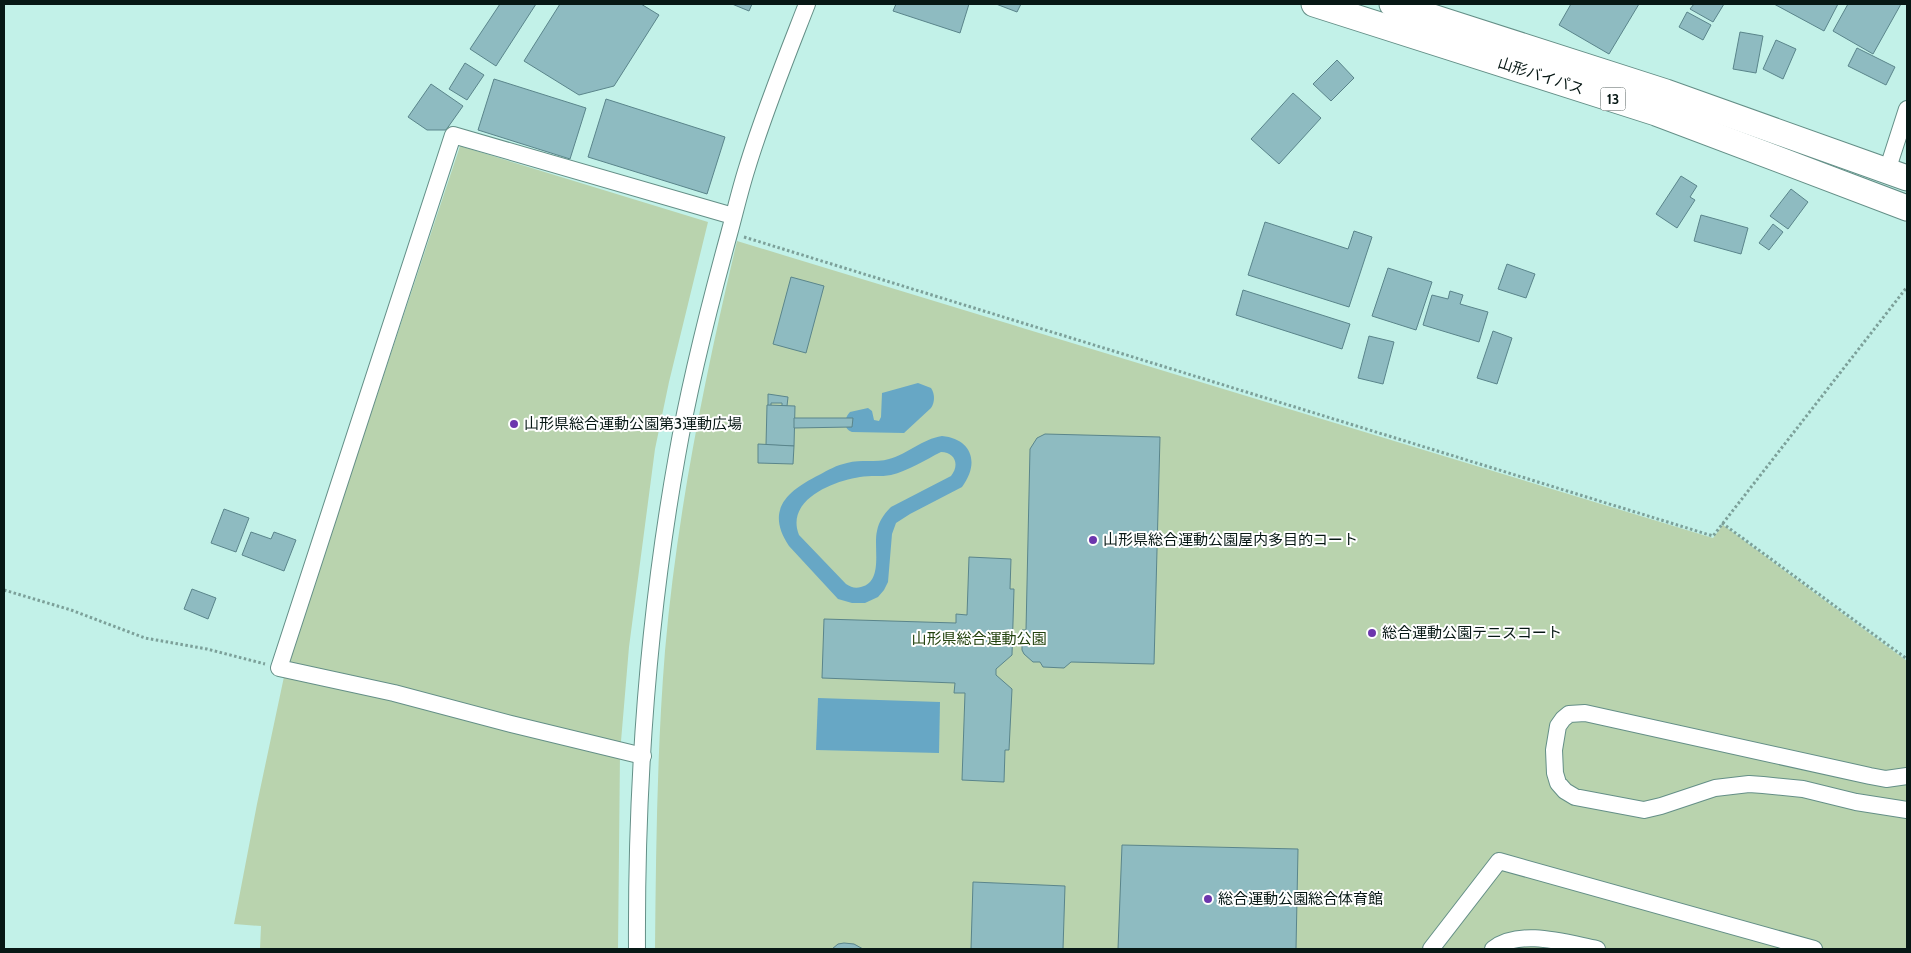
<svg xmlns="http://www.w3.org/2000/svg" width="1911" height="953" font-family="Cabin,'Noto Sans JP',sans-serif">
<style>
.green{fill:#b9d3ae}
.water{fill:#67a7c5;fill-rule:evenodd}
.building{fill:#8ebbc1;stroke:#5a858b}
.lines{fill:none;stroke-linecap:round;stroke-linejoin:round}
.minor-casing{stroke:#648f87;stroke-width:18}
.highway-casing{stroke:#648f87;stroke-width:27}
.path{stroke:#7ca099;stroke-width:3;stroke-dasharray:2.5 2.5;stroke-linecap:butt}
.minor{stroke:#fff;stroke-width:16}
.highway{stroke:#fff;stroke-width:25}
.poi-dot{fill:#6c36ad;stroke:#fff;stroke-width:2}
.labels{text-anchor:middle;dominant-baseline:central;stroke-width:4;stroke-linejoin:round;paint-order:stroke}
.shield{fill:#fff;stroke:#515d5b;stroke-width:1}
.shield-label{font-size:14px;font-weight:bold;fill:#071815}
.street-label{font-size:15px;fill:#071815;stroke:#fff}
.poi-label{font-size:15px;fill:#071815;stroke:#fff;text-anchor:start}
.park-label{font-size:15px;fill:#22420d;stroke:#fff}
</style>
<rect width="100%" height="100%" fill="#c2f1e8"/>
<g class="green">
<path d="M 460,146 L 708,222 L 669,382 L 655,449 L 629,647 L 620,753 L 618,949 L 260,949 L 261,926 L 234,924 L 257,804 L 285,672 Z"/>
<path d="M 737,241 L 1713,538 L 1723,525 L 1907,661 L 1907,949 L 655,949 C 656,850 657,750 665,651 C 677,513 705,376 737,241 Z"/>
</g>
<g class="water">
<path d="M 918,383 L 931,388 C 935,394 935,402 931,408 L 904,433 L 852,432 C 843,429 844,418 850,412 L 868,408 L 872,411 L 874,420 L 879,421 L 881,417 L 882,393 Z"/>
<path d="M 942,436 C 972,439 980,463 962,487 L 910,514 L 896,523 L 892,534 L 888,582 L 884,590 L 878,597 L 865,603 L 852,603 L 838,599 L 789,546 C 765,510 787,491 819,475 C 828,470 837,465 847,463 C 861,459 876,463 889,459 C 908,454 922,439 942,436 ZM 941,452 C 955,452 960,465 951,476 L 891,507 C 884,514 879,521 877,531 C 873,547 884,582 861,587 C 855,589 851,587 846,584 L 799,535 C 785,500 833,481 860,477 C 870,475 881,477 891,475 C 908,471 925,460 941,452 Z"/>
<path d="M 818,698 L 940,702 L 939,753 L 816,750 Z"/>
</g>
<g class="building">
<path d="M 500,4 L 536,4 L 496,66 L 470,49 Z"/>
<path d="M 560,4 L 641,4 L 659,15 L 614,86 L 579,95 L 524,61 Z"/>
<path d="M 732,4 L 752,4 L 749,11 Z"/>
<path d="M 896,4 L 969,4 L 960,33 L 893,11 Z"/>
<path d="M 996,4 L 1021,4 L 1017,12 Z"/>
<path d="M 1571,4 L 1639,4 L 1609,54 L 1559,25 Z"/>
<path d="M 1694,4 L 1724,4 L 1713,22 L 1690,9 Z"/>
<path d="M 1774,4 L 1838,4 L 1824,31 Z"/>
<path d="M 1848,4 L 1901,4 L 1873,54 L 1833,31 Z"/>
<path d="M 1687,12 L 1711,25 L 1703,40 L 1679,27 Z"/>
<path d="M 1740,32 L 1763,36 L 1756,73 L 1733,69 Z"/>
<path d="M 1776,40 L 1796,49 L 1783,79 L 1763,69 Z"/>
<path d="M 1857,48 L 1895,67 L 1886,85 L 1848,66 Z"/>
<path d="M 1337,60 L 1354,78 L 1331,101 L 1313,84 Z"/>
<path d="M 465,63 L 484,75 L 467,100 L 449,89 Z"/>
<path d="M 494,79 L 586,108 L 570,159 L 478,130 Z"/>
<path d="M 431,84 L 463,106 L 446,130 L 427,130 L 408,117 Z"/>
<path d="M 1293,93 L 1321,118 L 1279,164 L 1251,139 Z"/>
<path d="M 606,99 L 725,137 L 707,194 L 588,157 Z"/>
<path d="M 1681,176 L 1697,186 L 1690,197 L 1695,200 L 1677,228 L 1656,214 Z"/>
<path d="M 1791,189 L 1808,202 L 1788,229 L 1770,216 Z"/>
<path d="M 1701,215 L 1748,228 L 1741,254 L 1694,241 Z"/>
<path d="M 1265,222 L 1348,249 L 1354,231 L 1372,237 L 1349,307 L 1248,275 Z"/>
<path d="M 1773,224 L 1783,232 L 1769,250 L 1759,243 Z"/>
<path d="M 1507,264 L 1535,274 L 1526,298 L 1498,289 Z"/>
<path d="M 1388,268 L 1432,282 L 1416,330 L 1372,316 Z"/>
<path d="M 791,277 L 824,286 L 806,353 L 773,344 Z"/>
<path d="M 1243,290 L 1350,324 L 1342,349 L 1236,315 Z"/>
<path d="M 1450,291 L 1463,295 L 1460,304 L 1488,312 L 1479,342 L 1423,325 L 1432,295 L 1448,299 Z"/>
<path d="M 1493,331 L 1512,338 L 1497,384 L 1477,378 Z"/>
<path d="M 1369,336 L 1394,342 L 1383,384 L 1358,378 Z"/>
<path d="M 768,394 L 788,397 L 787,406 L 782,406 L 782,403 L 771,403 L 771,406 L 768,406 Z"/>
<path d="M 767,405 L 795,406 L 794,446 L 766,445 Z"/>
<path d="M 794,418 L 853,418 L 852,427 L 794,428 Z"/>
<path d="M 1045,434 L 1160,437 L 1154,664 L 1071,662 L 1064,668 L 1043,667 L 1040,662 L 1033,662 L 1024,654 L 1022,650 L 1022,630 L 1026,630 L 1030,449 L 1037,438 Z"/>
<path d="M 758,444 L 794,446 L 793,464 L 758,463 Z"/>
<path d="M 224,509 L 249,518 L 236,552 L 211,543 Z"/>
<path d="M 251,532 L 271,539 L 274,532 L 296,540 L 284,571 L 242,555 Z"/>
<path d="M 969,557 L 1011,559 L 1010,589 L 1014,589 L 1012,655 L 996,669 L 996,675 L 1012,689 L 1009,750 L 1005,750 L 1004,782 L 962,780 L 965,693 L 954,693 L 955,683 L 822,678 L 824,619 L 956,623 L 956,614 L 967,615 Z"/>
<path d="M 192,589 L 216,598 L 208,619 L 184,609 Z"/>
<path d="M 1122,845 L 1298,849 L 1296,949 L 1118,949 Z"/>
<path d="M 973,882 L 1065,886 L 1063,949 L 971,949 Z"/>
<path d="M 844,943 L 854,944 L 863,949 L 832,949 L 838,944 Z"/>
</g>
<g class="lines">
<defs>
<g id="minor">
<path d="M 1887,171 L 1907,109"/>
<path d="M 643,756 L 511,724 L 394,693 L 279,668 L 453,135 L 733,216"/>
<path d="M 1907,776 L 1886,779 L 1870,776 L 1585,713 L 1569,714 L 1563,719 L 1558,726 L 1554,750 L 1555,773 L 1558,783 L 1565,791 L 1575,797 L 1644,810 L 1661,806 L 1715,788 L 1749,784 L 1763,785 L 1803,789 L 1856,802 L 1907,810"/>
<path d="M 637,949 C 636,785 648,618 677,456 C 690,381 709,307 729,234 C 735,212 740,190 747,168 C 764,112 786,58 807,4"/>
<path d="M 1431,949 L 1499,861 L 1814,949"/>
<path d="M 1493,949 C 1520,928 1566,943 1597,949"/>
</g>
<g id="highway">
<path d="M 1314,4 L 1656,113 L 1907,208"/>
<path d="M 1392,4 L 1666,92 L 1907,178"/>
</g>
</defs>
<use href="#minor" class="minor-casing"/>
<use href="#highway" class="highway-casing"/>
<g class="path">
<path d="M 744,237 L 1713,536 L 1907,287"/>
<path d="M 1722,523 L 1907,659"/>
<path d="M 4,590 L 71,610 L 145,638 L 207,649 L 265,664"/>
</g>
<use href="#minor" class="minor"/>
<use href="#highway" class="highway"/>
</g>
<g class="poi-dot">
<circle cx="514" cy="424" r="5"/>
<circle cx="1093" cy="540" r="5"/>
<circle cx="1372" cy="633" r="5"/>
<circle cx="1208" cy="899" r="5"/>
</g>
<g class="labels">
<rect class="shield" x="1600.5" y="87.5" width="25" height="23" rx="4"/>
<g class="shield-label">
<text x="1613" y="99">13</text>
</g>
<g class="street-label">
<text transform="translate(1541 76) rotate(18)">山形バイパス</text>
</g>
<g class="poi-label">
<text x="524" y="424">山形県総合運動公園第3運動広場</text>
<text x="1103" y="540">山形県総合運動公園屋内多目的コート</text>
<text x="1382" y="633">総合運動公園テニスコート</text>
<text x="1218" y="899">総合運動公園総合体育館</text>
</g>
<g class="park-label">
<text x="979" y="639">山形県総合運動公園</text>
</g>
</g>
<rect width="1911" height="953" fill="none" stroke="#071815" stroke-width="10"/>
</svg>
